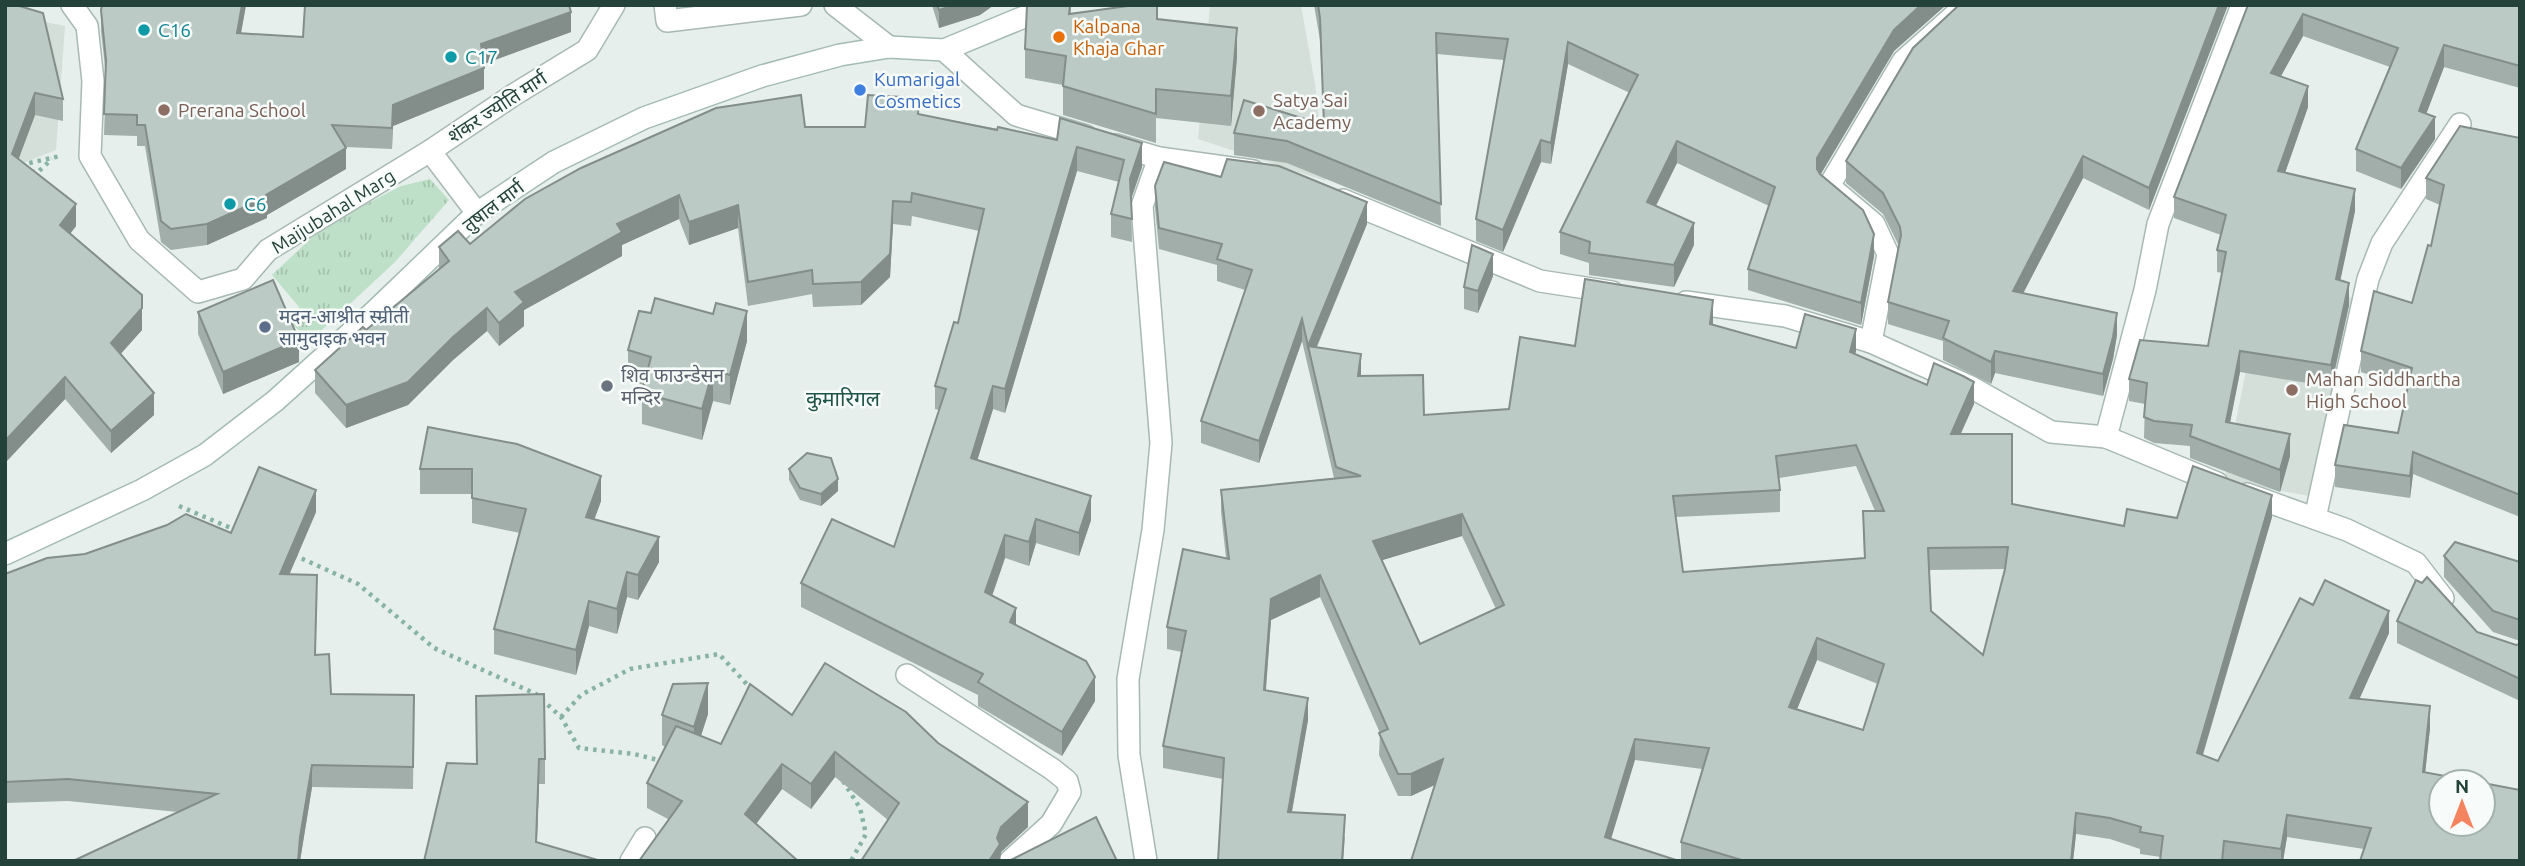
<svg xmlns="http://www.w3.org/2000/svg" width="2525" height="866" font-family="Ubuntu,'Noto Sans Devanagari',sans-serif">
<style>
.built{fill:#d4dfda}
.park{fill:url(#park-tufts)}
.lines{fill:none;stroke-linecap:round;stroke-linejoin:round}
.street-casing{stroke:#a8b8b2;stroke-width:24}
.secondary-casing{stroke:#a4bbb3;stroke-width:24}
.path{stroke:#86b3a5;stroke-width:4.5;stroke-dasharray:3.5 5;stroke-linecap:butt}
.street{stroke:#fff;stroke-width:21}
.secondary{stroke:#fff;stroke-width:21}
.wall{fill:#a1aea9;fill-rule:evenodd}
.shaded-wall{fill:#838d89}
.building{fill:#bbcac4;stroke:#838d89;stroke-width:2;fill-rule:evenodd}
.culture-dot{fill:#0f9aa8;stroke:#f7fbf9;stroke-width:2.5}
.food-dot{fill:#e8710a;stroke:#f7fbf9;stroke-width:2.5}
.shop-dot{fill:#3f7fe0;stroke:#f7fbf9;stroke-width:2.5}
.education-dot{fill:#8d6e63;stroke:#f7fbf9;stroke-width:2.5}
.service-dot{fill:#5c6f8a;stroke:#f7fbf9;stroke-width:2.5}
.worship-dot{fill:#6b7280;stroke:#f7fbf9;stroke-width:2.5}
.labels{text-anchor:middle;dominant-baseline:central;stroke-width:5;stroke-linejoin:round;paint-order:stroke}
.food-label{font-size:19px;fill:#c56008;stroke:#f7fbf9;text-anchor:start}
.culture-label{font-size:19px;fill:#0d838f;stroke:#f7fbf9;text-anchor:start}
.shop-label{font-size:19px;fill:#366cbe;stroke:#f7fbf9;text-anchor:start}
.education-label{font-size:19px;fill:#785e54;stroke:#f7fbf9;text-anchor:start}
.street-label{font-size:19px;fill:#24423a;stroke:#f7fbf9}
.service-label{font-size:19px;fill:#4e5e75;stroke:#f7fbf9;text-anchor:start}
.worship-label{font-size:19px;fill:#5b616d;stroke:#f7fbf9;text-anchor:start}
.neighbourhood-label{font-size:21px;fill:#1f5548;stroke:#f7fbf9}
</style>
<defs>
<pattern id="park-tufts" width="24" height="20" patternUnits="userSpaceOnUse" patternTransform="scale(1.75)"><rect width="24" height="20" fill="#bfe0c8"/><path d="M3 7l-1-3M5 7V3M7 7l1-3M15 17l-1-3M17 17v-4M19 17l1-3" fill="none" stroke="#a4c1ad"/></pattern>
</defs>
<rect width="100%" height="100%" fill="#e6efeb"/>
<g class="built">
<path d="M 1210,5 L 1301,5 L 1315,84 L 1326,181 L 1198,139 Z"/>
<path d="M 11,15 L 65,26 L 56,150 L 18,165 L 5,36 Z"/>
<path d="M 2261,295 L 2359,298 L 2321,498 L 2224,481 Z"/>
</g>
<path class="park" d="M 430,179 L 449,200 L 395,262 L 310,341 L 290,322 L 299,307 L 272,275 L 324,226 L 401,186 Z"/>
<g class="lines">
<defs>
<g id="street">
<path d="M 72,5 L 87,26 L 93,81 L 90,156 L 139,240 L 198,292 L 243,279 L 268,250 L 430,151"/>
<path d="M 665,5 L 667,21 L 801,5"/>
<path d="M 835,5 L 889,47"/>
<path d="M 944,50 L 1016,115 L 1086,136"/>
<path d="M 1116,145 L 1159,158 L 1253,171"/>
<path d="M 1343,200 L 1540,281 L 1612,292"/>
<path d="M 477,213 L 430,151 L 515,94 L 587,50 L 614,5"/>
<path d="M 1686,302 L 1785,316 L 1871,342 L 1969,386 L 2051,432 L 2106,437 L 2217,483"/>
<path d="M 1871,342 L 1888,254 L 1874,224 L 1829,186 L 1903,61 L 1966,5"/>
<path d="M 2106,437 L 2145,290 L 2158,224 L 2242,5"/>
<path d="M 2247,494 L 2347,530 L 2416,563 L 2443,598"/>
<path d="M 2315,518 L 2368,279 L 2382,243 L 2460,124"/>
<path d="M 907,675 L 1052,769 L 1067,781 L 1070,792 L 1051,824 L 1010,861"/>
<path d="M 631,861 L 645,838"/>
<path d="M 1146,861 L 1129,755 L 1128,679 L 1153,530 L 1161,443 L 1142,206 L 1159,158"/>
</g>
<path id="secondary" d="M 5,554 L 142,490 L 205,455 L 275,401 L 375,311 L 477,213 L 554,162 L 644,118 L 762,76 L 840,55 L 889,47 L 944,50 L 1053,5"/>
</defs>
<use href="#street" class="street-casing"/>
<use href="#secondary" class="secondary-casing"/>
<g class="path">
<path d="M 21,165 L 60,156"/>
<path d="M 31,172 L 39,171 L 52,159"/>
<path d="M 179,506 L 238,531"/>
<path d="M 294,555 L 358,584 L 434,648 L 536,694 L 561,717 L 579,748 L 634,754 L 662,761"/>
<path d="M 561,717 L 581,695 L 630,669 L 719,654 L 753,691"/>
<path d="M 843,781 L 860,808 L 866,834 L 851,861"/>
</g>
<use href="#street" class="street"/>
<use href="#secondary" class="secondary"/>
</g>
<g class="wall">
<path d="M 5,5 L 63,99 L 63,121 L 35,115 L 18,159 L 76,226 L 70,234 L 142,330 L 120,354 L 154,415 L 111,453 L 65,399 L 5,463 Z"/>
<path d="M 246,5 L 241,34 L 303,37 L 571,32 L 484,64 L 484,89 L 393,126 L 392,149 L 345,147 L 346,169 L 267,215 L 267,218 L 207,245 L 171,250 L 161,242 L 145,146 L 137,146 L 137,136 L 104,135 L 106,76 L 101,31 L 101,10 Z"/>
<path d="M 932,5 L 994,5 L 980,15 L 939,28 Z"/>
<path d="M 1071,5 L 1071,13 L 1157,20 L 1237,57 L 1231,126 L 1156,118 L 1156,143 L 1063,115 L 1063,85 L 1025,78 L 1025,49 Z"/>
<path d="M 1314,5 L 1946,5 L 1894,51 L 1821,174 L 1874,256 L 1861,325 L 1748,290 L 1748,269 L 1769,206 L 1677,163 L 1656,206 L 1694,245 L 1674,287 L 1589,275 L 1589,263 L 1560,254 L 1560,232 L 1630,93 L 1568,64 L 1551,164 L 1541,162 L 1503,252 L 1476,241 L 1476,219 L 1504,60 L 1437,54 L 1441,226 L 1287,163 L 1234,155 L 1234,133 L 1324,124 L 1320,40 Z"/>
<path d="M 2228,5 L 2149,210 L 2083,178 L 2023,293 L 2117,335 L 2113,359 L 2103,396 L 1995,373 L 1991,384 L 1943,360 L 1943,341 L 1888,324 L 1888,302 L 1899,246 L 1883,214 L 1846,183 L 1846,161 Z"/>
<path d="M 2248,5 L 2520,5 L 2520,88 L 2444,67 L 2426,114 L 2435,139 L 2401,189 L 2356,171 L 2356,149 L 2390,67 L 2303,36 L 2281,76 L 2308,107 L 2285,173 L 2355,211 L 2340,280 L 2349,305 L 2331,387 L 2240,372 L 2230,422 L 2290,456 L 2280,492 L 2190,458 L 2190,446 L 2154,443 L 2144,438 L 2145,404 L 2129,401 L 2129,379 L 2208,346 L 2222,273 L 2217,272 L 2217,250 L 2221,235 L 2174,218 L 2174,197 Z"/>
<path d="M 919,114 L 1057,140 L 1060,118 L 1142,167 L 1131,199 L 1132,242 L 1111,237 L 1111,214 L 1119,182 L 1077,171 L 1005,413 L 993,409 L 977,460 L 1091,520 L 1079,556 L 1036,543 L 1029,566 L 1005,558 L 992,596 L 1016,625 L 1095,701 L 1062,756 L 978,706 L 978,695 L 801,607 L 801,583 L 894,547 L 939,410 L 935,409 L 935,386 L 958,323 L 979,231 L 912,216 L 911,226 L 893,224 L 890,277 L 861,305 L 813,307 L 812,294 L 748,306 L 738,228 L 689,245 L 679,219 L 622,245 L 622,256 L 524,310 L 524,326 L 499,346 L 487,331 L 453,360 L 408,405 L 346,428 L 315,393 L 315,370 L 366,330 L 439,270 L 439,247 L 470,244 L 805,127 L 865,127 Z"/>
<path d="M 2520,138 L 2520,517 L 2413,474 L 2410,498 L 2335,487 L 2335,465 L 2398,433 L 2408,388 L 2361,372 L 2361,351 L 2412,303 L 2431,246 L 2440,205 L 2426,199 L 2426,178 Z"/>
<path d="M 1155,186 L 1367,224 L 1317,347 L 1361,376 L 1424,415 L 1509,409 L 1575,346 L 1713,322 L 1713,325 L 1796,348 L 1856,351 L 1855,354 L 1974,404 L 1960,434 L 2012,504 L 2124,526 L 2177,518 L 2272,517 L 2203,755 L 2218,761 L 2313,605 L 2389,633 L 2359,699 L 2430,728 L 2425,772 L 2364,849 L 2287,837 L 2283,861 L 2160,861 L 2161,857 L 2140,854 L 2140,849 L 2110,839 L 2076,834 L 2073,861 L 1681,861 L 1681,842 L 1702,769 L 1635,760 L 1435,785 L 1411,796 L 1398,796 L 1379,755 L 1380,733 L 1320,597 L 1271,620 L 1266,690 L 1308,720 L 1292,812 L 1345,837 L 1343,861 L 1218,861 L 1223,779 L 1163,768 L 1163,746 L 1182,652 L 1167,649 L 1167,627 L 1226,558 L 1221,512 L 1221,490 L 1334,478 L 1302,341 L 1259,463 L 1201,443 L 1201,421 L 1245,290 L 1217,281 L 1217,265 L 1159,249 L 1155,208 ZM 1856,466 L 1875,511 L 1863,511 L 1864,558 L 1683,572 L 1676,517 L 1780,512 L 1780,490 L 1779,478 ZM 1462,536 L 1496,609 L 1420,644 L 1382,560 ZM 2005,569 L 1983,655 L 1931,611 L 1929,570 ZM 1817,660 L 1878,684 L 1863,730 L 1797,709 Z"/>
<path d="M 1493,276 L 1478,313 L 1464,309 L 1464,287 Z"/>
<path d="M 198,312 L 299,362 L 223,394 L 198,334 Z"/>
<path d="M 747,341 L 730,405 L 713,401 L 702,440 L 642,424 L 642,393 L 644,385 L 628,381 L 628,350 Z"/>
<path d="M 428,427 L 601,501 L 594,520 L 659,562 L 638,600 L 627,597 L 617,634 L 589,626 L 576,675 L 494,654 L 494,629 L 520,533 L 472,523 L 472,494 L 420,494 L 420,469 Z"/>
<path d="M 789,469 L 838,491 L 821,506 L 800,500 L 789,480 Z"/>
<path d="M 316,512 L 289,575 L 317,597 L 315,655 L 331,694 L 414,695 L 413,789 L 312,787 L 300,861 L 178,812 L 68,801 L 5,803 L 5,574 L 85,554 L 231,533 Z"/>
<path d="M 2444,556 L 2520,562 L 2520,641 L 2493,632 L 2444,577 Z"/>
<path d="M 2397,621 L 2477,632 L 2516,645 L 2520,644 L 2520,701 L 2397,643 Z"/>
<path d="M 708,714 L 701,736 L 721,744 L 792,715 L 1028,827 L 1001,852 L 1000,861 L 888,820 L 835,777 L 811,809 L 782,789 L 756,824 L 668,819 L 647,808 L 647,783 L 665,747 L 662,745 L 662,715 Z"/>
<path d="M 545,759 L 545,784 L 539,784 L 537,842 L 424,861 L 477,764 Z"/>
</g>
<g class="shaded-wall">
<path d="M 242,5 L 246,5 L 237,54 L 237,33 Z"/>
<path d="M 955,5 L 994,5 L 980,15 L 939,28 L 939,10 Z"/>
<path d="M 1921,5 L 1946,5 L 1894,51 L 1817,180 L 1817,191 L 1817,158 L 1894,30 Z"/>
<path d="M 2219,5 L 2228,5 L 2149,210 L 2149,188 Z"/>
<path d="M 571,12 L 571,32 L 481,65 L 481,44 Z"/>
<path d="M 2303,14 L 2303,36 L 2271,94 L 2271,73 Z"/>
<path d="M 1237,28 L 1237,57 L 1231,126 L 1231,96 Z"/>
<path d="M 1568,42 L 1568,64 L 1551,164 L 1551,143 Z"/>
<path d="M 2444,45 L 2444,67 L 2419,133 L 2419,111 Z"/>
<path d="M 484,68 L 484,89 L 393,126 L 392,149 L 393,105 Z"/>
<path d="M 2308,86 L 2308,107 L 2278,193 L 2278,171 Z"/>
<path d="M 35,93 L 35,115 L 12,177 L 12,154 Z"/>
<path d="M 2435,117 L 2435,139 L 2401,189 L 2401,168 Z"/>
<path d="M 1541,140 L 1541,162 L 1503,252 L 1503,230 Z"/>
<path d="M 1677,141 L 1677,163 L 1647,223 L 1647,202 Z"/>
<path d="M 1142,143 L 1142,167 L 1130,202 L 1130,179 Z"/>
<path d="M 1077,147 L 1077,171 L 1005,413 L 1005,389 Z"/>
<path d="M 346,148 L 346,169 L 267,215 L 267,218 L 207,245 L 207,224 L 266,195 Z"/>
<path d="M 2083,156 L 2083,178 L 2013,313 L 2013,291 Z"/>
<path d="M 2355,189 L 2355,211 L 2336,301 L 2336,279 Z"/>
<path d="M 679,195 L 679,219 L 622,245 L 622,256 L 524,310 L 524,326 L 499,346 L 499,323 L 515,292 L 617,224 Z"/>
<path d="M 893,201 L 893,224 L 890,277 L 861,305 L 861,282 Z"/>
<path d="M 1367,202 L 1367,224 L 1311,360 L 1308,346 L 1308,368 L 1308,346 Z"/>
<path d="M 76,204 L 76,226 L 60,247 L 60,225 Z"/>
<path d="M 738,205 L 738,228 L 689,245 L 689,222 Z"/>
<path d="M 1694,223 L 1694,245 L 1674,287 L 1674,265 Z"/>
<path d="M 1874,234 L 1874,256 L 1861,325 L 1861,303 Z"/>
<path d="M 1493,254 L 1493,276 L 1478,313 L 1478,291 Z"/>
<path d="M 2349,283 L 2349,305 L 2331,387 L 2331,365 Z"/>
<path d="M 1713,300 L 1713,322 L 1710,346 L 1710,324 Z"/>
<path d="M 142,308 L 142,330 L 111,365 L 111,343 Z"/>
<path d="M 487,308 L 487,331 L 453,360 L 408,405 L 346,428 L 346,405 L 453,337 Z"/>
<path d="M 747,311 L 747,341 L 730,405 L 730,375 Z"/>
<path d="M 2117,313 L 2117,335 L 2113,359 L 2103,396 L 2103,374 Z"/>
<path d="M 1302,319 L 1302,341 L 1259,463 L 1259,441 Z"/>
<path d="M 1856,329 L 1856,351 L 1850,373 L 1850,352 Z"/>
<path d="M 299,340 L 299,362 L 223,394 L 223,372 Z"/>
<path d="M 1995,351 L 1995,373 L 1991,384 L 1991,362 Z"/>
<path d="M 2240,351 L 2240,372 L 2226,443 L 2226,422 Z"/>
<path d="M 1361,354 L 1361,375 L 1358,398 L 1358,376 Z"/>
<path d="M 713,370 L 713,401 L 702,440 L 702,409 Z"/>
<path d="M 65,377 L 65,399 L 5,463 L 5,441 Z"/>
<path d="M 1974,382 L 1974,404 L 1951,456 L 1951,434 Z"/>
<path d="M 993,386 L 993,409 L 971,481 L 971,458 Z"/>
<path d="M 154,393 L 154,415 L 111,453 L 111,431 Z"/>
<path d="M 2290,434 L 2290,456 L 2280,492 L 2280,470 Z"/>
<path d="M 2413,452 L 2413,474 L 2410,498 L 2410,476 Z"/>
<path d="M 601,476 L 601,501 L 586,542 L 586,517 Z"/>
<path d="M 838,479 L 838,491 L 821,506 L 821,494 Z"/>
<path d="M 316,490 L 316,512 L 280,596 L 280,574 Z"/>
<path d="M 2272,495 L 2272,517 L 2197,774 L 2197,753 Z"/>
<path d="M 1091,496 L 1091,520 L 1079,556 L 1079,533 Z"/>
<path d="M 1462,514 L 1462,536 L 1373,563 L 1373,541 Z"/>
<path d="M 1036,519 L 1036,543 L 1029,566 L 1029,542 Z"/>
<path d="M 1005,535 L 1005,558 L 985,616 L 985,592 Z"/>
<path d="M 659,537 L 659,562 L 638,600 L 638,575 Z"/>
<path d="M 627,572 L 627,597 L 617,634 L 617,609 Z"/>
<path d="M 1320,575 L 1320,597 L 1271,620 L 1264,711 L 1264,690 L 1271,599 Z"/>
<path d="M 589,601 L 589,626 L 576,675 L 576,650 Z"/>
<path d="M 1016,608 L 1016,632 L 1010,622 Z"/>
<path d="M 2389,611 L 2389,633 L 2350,720 L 2350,698 Z"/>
<path d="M 1817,638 L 1817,660 L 1789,729 L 1789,707 Z"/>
<path d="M 1095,677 L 1095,701 L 1062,756 L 1062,732 Z"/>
<path d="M 708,683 L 708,714 L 694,757 L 694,727 Z"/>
<path d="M 1308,698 L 1308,720 L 1288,833 L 1288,812 Z"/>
<path d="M 2430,706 L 2430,728 L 2423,793 L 2423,772 Z"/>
<path d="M 1635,739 L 1635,760 L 1605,859 L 1605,837 Z"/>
<path d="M 835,752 L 835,777 L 811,809 L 811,784 Z"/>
<path d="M 539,759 L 539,784 L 536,861 L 536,842 Z"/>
<path d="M 1443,759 L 1443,781 L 1411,796 L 1411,774 Z"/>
<path d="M 782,764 L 782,789 L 745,839 L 745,814 Z"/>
<path d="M 312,765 L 312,787 L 300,861 L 298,861 L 300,837 Z"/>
<path d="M 1028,802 L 1028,827 L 1001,852 L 1000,861 L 989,861 L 1001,827 Z"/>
<path d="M 2076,813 L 2076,834 L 2073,861 L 2071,861 Z"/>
<path d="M 1345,815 L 1343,861 L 1342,861 Z"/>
<path d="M 2287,815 L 2287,837 L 2283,861 L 2281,861 L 2281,849 Z"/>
</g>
<g class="building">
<path d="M 5,5 L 16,5 L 43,13 L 63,99 L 35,93 L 12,154 L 76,204 L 60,225 L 142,295 L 142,308 L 111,343 L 154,393 L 111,431 L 65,377 L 5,441 Z"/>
<path d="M 102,5 L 242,5 L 237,33 L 303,37 L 305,5 L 569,5 L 571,12 L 481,44 L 484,68 L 393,105 L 392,128 L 332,125 L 346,148 L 266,195 L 267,197 L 207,224 L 171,229 L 161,221 L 145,125 L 137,125 L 137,115 L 104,114 L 106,60 L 101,10 Z"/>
<path d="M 937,5 L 955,5 L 939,10 Z"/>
<path d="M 1027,5 L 1070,5 L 1069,14 L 1135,5 L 1157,5 L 1157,19 L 1237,28 L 1231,96 L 1156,89 L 1156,114 L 1063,86 L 1066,56 L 1025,49 Z"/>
<path d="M 1318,5 L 1921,5 L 1894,30 L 1817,158 L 1817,169 L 1820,174 L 1863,210 L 1874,234 L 1861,303 L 1748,269 L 1775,187 L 1677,141 L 1647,202 L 1694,223 L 1674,265 L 1589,253 L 1590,242 L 1560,232 L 1638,75 L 1568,42 L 1551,143 L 1541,140 L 1503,230 L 1476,219 L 1508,39 L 1436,33 L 1441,204 L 1287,141 L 1234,133 L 1244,100 L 1324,125 L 1320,18 Z"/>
<path d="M 1959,5 L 2219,5 L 2149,188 L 2083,156 L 2013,291 L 2117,313 L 2113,337 L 2103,374 L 1995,351 L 1991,362 L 1943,338 L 1949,321 L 1888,302 L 1901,235 L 1900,227 L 1883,193 L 1846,161 L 1913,48 Z"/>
<path d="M 2248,5 L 2520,5 L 2520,66 L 2444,45 L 2419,111 L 2435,117 L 2401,168 L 2356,149 L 2398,48 L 2303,14 L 2271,73 L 2308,86 L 2278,171 L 2355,189 L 2336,279 L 2349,283 L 2331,365 L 2240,351 L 2226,422 L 2290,434 L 2280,470 L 2190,436 L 2192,425 L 2154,421 L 2144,417 L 2147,383 L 2129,379 L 2140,340 L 2208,346 L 2226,252 L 2217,250 L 2226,215 L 2174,197 Z"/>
<path d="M 801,95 L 805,127 L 865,127 L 868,95 L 919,98 L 918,114 L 997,130 L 998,127 L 1057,140 L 1060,118 L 1142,143 L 1130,179 L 1132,219 L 1111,214 L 1124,160 L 1077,147 L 1005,389 L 993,386 L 971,458 L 1091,496 L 1079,533 L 1036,519 L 1029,542 L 1005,535 L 985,592 L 1016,608 L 1010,622 L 1086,661 L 1095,677 L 1062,732 L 978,682 L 983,674 L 801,583 L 832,519 L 894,547 L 946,389 L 935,386 L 954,322 L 958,323 L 984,209 L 912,193 L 911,202 L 893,201 L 890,254 L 861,282 L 813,284 L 812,270 L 748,282 L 738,205 L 689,222 L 679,195 L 617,224 L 622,232 L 515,292 L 524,302 L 499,323 L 487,308 L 453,337 L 408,382 L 346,405 L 315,370 L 363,327 L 366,330 L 449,261 L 439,247 L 458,231 L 470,244 L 525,199 L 581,168 L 716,108 Z"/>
<path d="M 2460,126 L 2520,138 L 2520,495 L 2413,452 L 2410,476 L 2335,465 L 2344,425 L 2398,433 L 2412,368 L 2361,351 L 2374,291 L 2412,303 L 2428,245 L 2431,246 L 2444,185 L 2426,178 Z"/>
<path d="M 1227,159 L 1279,166 L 1367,202 L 1308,346 L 1302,319 L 1259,441 L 1201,421 L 1252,270 L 1217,259 L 1222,244 L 1159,228 L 1155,186 L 1164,162 L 1221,177 Z"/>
<path d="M 1472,245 L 1493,254 L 1478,291 L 1464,287 Z"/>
<path d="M 1585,279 L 1713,300 L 1710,324 L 1796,348 L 1805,314 L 1856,329 L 1850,352 L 1927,385 L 1934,363 L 1963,376 L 1974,382 L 1951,434 L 2012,434 L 2012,504 L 2124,526 L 2127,509 L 2177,518 L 2193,466 L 2272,495 L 2197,753 L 2218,761 L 2300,598 L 2313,605 L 2325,580 L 2389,611 L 2350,698 L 2430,706 L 2423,772 L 2478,782 L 2441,782 L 2441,824 L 2483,824 L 2483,783 L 2520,790 L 2520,861 L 2360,861 L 2371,828 L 2287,815 L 2281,849 L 2224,841 L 2222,861 L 2160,861 L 2163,836 L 2140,832 L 2141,827 L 2110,818 L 2076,813 L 2071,861 L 1745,861 L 1681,842 L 1709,748 L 1635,739 L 1605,837 L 1679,861 L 1411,861 L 1443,759 L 1411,774 L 1398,774 L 1379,733 L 1388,729 L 1320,575 L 1271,599 L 1264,690 L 1308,698 L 1288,812 L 1345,815 L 1342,861 L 1218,861 L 1224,758 L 1163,746 L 1186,631 L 1167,627 L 1183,549 L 1229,559 L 1221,490 L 1361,476 L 1336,467 L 1308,346 L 1361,354 L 1358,376 L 1423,375 L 1424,415 L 1509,409 L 1520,337 L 1575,346 ZM 1856,445 L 1884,511 L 1863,511 L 1865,558 L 1683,572 L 1673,496 L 1780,490 L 1776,456 ZM 1462,514 L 1504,605 L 1420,644 L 1373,541 ZM 2008,547 L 2005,569 L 1983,655 L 1931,611 L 1928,548 ZM 1817,638 L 1884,664 L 1863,730 L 1789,707 Z"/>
<path d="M 273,280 L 299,340 L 223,372 L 198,312 Z"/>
<path d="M 655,298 L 713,314 L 716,303 L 747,311 L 730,375 L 713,370 L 702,409 L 642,393 L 651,357 L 628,350 L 639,311 L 651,313 Z"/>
<path d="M 428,427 L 517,444 L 601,476 L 586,517 L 659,537 L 638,575 L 627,572 L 617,609 L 589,601 L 576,650 L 494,629 L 526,509 L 472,498 L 472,469 L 420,469 Z"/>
<path d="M 807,453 L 831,458 L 838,479 L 821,494 L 800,488 L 789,469 Z"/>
<path d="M 259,467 L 316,490 L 280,574 L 317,575 L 315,655 L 329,654 L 331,694 L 414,695 L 413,767 L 312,765 L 300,837 L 298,861 L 73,861 L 217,794 L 68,779 L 5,782 L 5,574 L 47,558 L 85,554 L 167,525 L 186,514 L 231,533 Z"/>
<path d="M 2455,542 L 2520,562 L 2520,620 L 2493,611 L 2444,556 Z"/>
<path d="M 2427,577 L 2477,632 L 2516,645 L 2520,644 L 2520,679 L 2397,621 L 2416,580 L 2422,583 Z"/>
<path d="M 825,663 L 906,712 L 938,743 L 1028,802 L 1001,827 L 997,838 L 1000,844 L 989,861 L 861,861 L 899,803 L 835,752 L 811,784 L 782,764 L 745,814 L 798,861 L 639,861 L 682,801 L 647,783 L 676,726 L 721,744 L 750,684 L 792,715 Z"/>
<path d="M 708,683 L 694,727 L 662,715 L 673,684 Z"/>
<path d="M 544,694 L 545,759 L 539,759 L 536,842 L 601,861 L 424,861 L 447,763 L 477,764 L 476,696 Z"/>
<path d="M 1096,817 L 1117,861 L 1009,861 Z"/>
</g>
<g class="culture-dot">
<circle cx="144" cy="30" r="7"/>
<circle cx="451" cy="57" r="7"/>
<circle cx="230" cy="204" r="7"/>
</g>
<circle class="food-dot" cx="1059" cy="37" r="7"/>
<circle class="shop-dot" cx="860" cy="90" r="7"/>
<g class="education-dot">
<circle cx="164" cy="110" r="7"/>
<circle cx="1259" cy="111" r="7"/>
<circle cx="2292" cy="390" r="7"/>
</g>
<circle class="service-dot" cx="265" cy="327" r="7"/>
<circle class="worship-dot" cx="607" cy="386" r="7"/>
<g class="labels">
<g class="food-label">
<text x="1073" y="26">Kalpana<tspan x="1073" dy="22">Khaja Ghar</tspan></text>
</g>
<g class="culture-label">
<text x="158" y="30">C16</text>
<text x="465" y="57">C17</text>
<text x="244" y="204">C6</text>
</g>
<g class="shop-label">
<text x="874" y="79">Kumarigal<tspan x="874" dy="22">Cosmetics</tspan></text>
</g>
<g class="education-label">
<text x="1273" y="100">Satya Sai<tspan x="1273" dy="22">Academy</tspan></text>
<text x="178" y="110">Prerana School</text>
<text x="2306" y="379">Mahan Siddhartha<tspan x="2306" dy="22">High School</tspan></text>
</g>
<g class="street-label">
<text transform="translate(497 107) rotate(-33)">शंकर ज्योति मार्ग</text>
<text transform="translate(493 206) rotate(-37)">तुषाल मार्ग</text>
<text transform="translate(333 211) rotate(-32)">Maijubahal Marg</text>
</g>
<g class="service-label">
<text x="279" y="316">मदन-आश्रीत स्म्रीती<tspan x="279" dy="22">सामुदाइक भवन</tspan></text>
</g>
<g class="worship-label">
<text x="621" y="375">शिव फाउन्डेसन<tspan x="621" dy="22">मन्दिर</tspan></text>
</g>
<g class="neighbourhood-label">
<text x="843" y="398">कुमारिगल</text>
</g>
</g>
<rect width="2525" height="866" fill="none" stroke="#24423a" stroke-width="14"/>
<g transform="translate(2462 803)"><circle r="33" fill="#f7fbf9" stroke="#a3b1ad" stroke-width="2"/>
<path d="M0-5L12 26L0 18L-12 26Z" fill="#f4845f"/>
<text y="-10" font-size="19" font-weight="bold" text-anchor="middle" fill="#24423a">N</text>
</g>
</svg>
